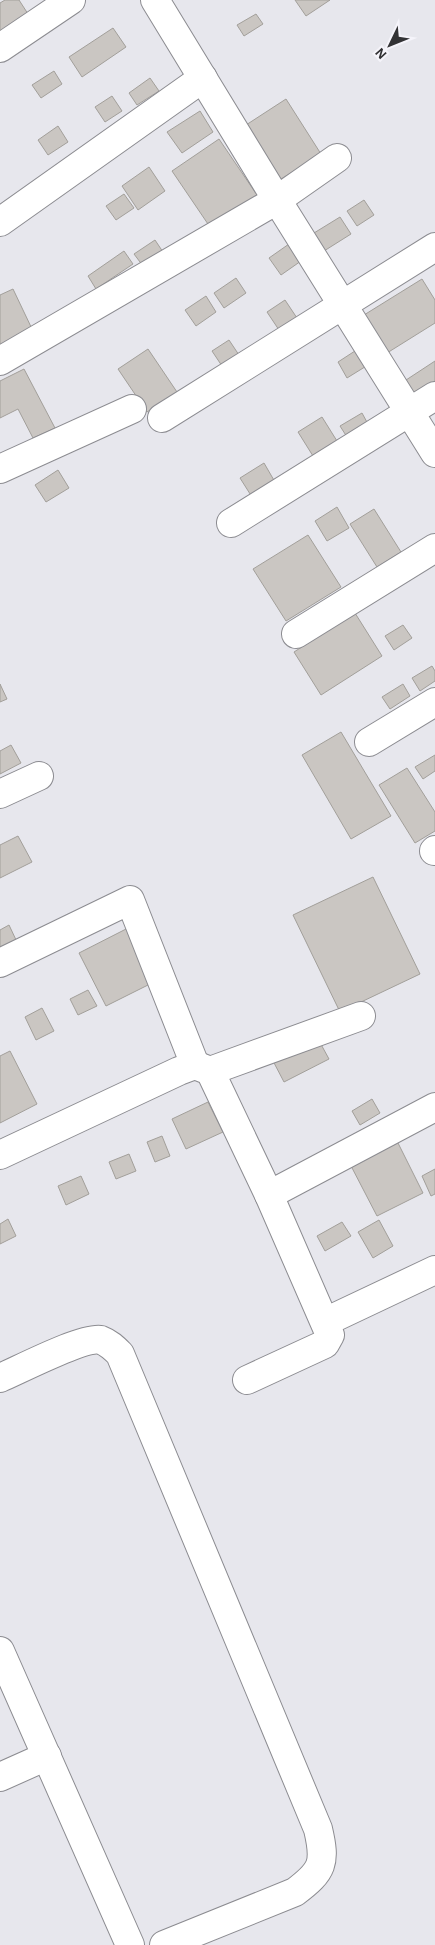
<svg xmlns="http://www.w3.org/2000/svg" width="435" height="1945" font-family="'Alegreya Sans',sans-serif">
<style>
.building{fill:#cac6c2;stroke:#a29f9a}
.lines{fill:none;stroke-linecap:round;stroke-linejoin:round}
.minor-casing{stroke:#8c8c91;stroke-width:30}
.minor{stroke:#fff;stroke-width:28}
</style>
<rect width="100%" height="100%" fill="#e7e7ed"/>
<g class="building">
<path d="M 5,0 L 19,0 L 30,17 L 0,37 L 0,3 Z"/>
<path d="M 295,0 L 330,0 L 306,16 Z"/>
<path d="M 256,14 L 263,24 L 244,36 L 237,25 Z"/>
<path d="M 113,28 L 126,47 L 82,77 L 69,57 Z"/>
<path d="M 54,71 L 62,84 L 41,98 L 32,85 Z"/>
<path d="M 150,78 L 159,91 L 137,105 L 129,93 Z"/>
<path d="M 112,96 L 122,111 L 105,122 L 95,107 Z"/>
<path d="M 286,99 L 321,154 L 281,179 L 246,125 Z"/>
<path d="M 200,111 L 213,132 L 182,153 L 167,132 Z"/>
<path d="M 58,126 L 68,142 L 48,155 L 38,140 Z"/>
<path d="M 219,139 L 257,195 L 210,227 L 172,171 Z"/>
<path d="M 149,167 L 165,191 L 138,210 L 122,186 Z"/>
<path d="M 124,194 L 134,208 L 116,220 L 106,206 Z"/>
<path d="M 364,200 L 374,215 L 357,226 L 347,211 Z"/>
<path d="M 340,217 L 351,234 L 324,251 L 314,233 Z"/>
<path d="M 155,240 L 163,252 L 143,266 L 134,254 Z"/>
<path d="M 289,244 L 301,261 L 281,275 L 269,258 Z"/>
<path d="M 124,251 L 133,264 L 96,289 L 88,276 Z"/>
<path d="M 236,278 L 246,293 L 224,308 L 214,293 Z"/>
<path d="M 422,279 L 435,300 L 435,323 L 387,353 L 364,315 Z"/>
<path d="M 13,289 L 33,331 L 0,347 L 0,295 Z"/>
<path d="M 206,296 L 216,312 L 196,326 L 185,310 Z"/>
<path d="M 285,300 L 299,321 L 281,333 L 267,312 Z"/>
<path d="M 229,340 L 239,355 L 222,366 L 212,351 Z"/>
<path d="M 148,349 L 177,392 L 147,412 L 118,369 Z"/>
<path d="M 358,349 L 368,365 L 347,378 L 338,362 Z"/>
<path d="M 435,361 L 435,381 L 411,396 L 403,382 Z"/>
<path d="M 24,369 L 55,428 L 33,438 L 18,409 L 0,418 L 0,381 Z"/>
<path d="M 362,413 L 368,424 L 347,437 L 340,426 Z"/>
<path d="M 322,417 L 337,441 L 313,456 L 298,432 Z"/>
<path d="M 264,463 L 275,482 L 252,497 L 240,478 Z"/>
<path d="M 58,470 L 69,488 L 46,502 L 35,485 Z"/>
<path d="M 337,507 L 349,528 L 327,541 L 315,521 Z"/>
<path d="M 374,509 L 401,552 L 377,567 L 350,524 Z"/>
<path d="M 308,535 L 341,587 L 286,621 L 253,569 Z"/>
<path d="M 355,613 L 382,656 L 321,695 L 294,652 Z"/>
<path d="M 403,625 L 412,638 L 394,650 L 385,636 Z"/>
<path d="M 432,666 L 435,671 L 435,681 L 420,691 L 412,678 Z"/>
<path d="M 0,684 L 7,699 L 0,702 Z"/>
<path d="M 403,684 L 410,696 L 390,709 L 382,697 Z"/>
<path d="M 341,732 L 391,816 L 351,839 L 302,755 Z"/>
<path d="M 11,745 L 21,763 L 0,774 L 0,751 Z"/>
<path d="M 435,755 L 435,771 L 423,779 L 415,767 Z"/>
<path d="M 407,768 L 435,812 L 435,831 L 415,843 L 379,785 Z"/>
<path d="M 18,836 L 32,862 L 0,878 L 0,845 Z"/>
<path d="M 373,877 L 420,974 L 340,1012 L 293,915 Z"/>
<path d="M 9,925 L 17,942 L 0,950 L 0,930 Z"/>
<path d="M 128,928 L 156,981 L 106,1006 L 79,953 Z"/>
<path d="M 88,990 L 97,1006 L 78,1015 L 70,999 Z"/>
<path d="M 42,1008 L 54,1031 L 36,1040 L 25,1017 Z"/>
<path d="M 317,1037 L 329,1059 L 284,1082 L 272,1059 Z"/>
<path d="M 10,1051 L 37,1104 L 0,1123 L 0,1056 Z"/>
<path d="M 372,1099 L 380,1113 L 360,1125 L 352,1111 Z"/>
<path d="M 208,1102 L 223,1132 L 186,1149 L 172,1119 Z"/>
<path d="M 162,1136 L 170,1156 L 155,1162 L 147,1142 Z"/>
<path d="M 397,1141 L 423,1193 L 377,1216 L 350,1164 Z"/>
<path d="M 129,1154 L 136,1171 L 116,1179 L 109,1162 Z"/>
<path d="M 435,1169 L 435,1194 L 431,1196 L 422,1176 Z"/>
<path d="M 81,1176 L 89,1194 L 66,1205 L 58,1186 Z"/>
<path d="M 8,1219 L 16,1236 L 0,1244 L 0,1224 Z"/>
<path d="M 379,1220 L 393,1246 L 373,1258 L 358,1232 Z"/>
<path d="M 342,1222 L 351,1236 L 325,1251 L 317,1236 Z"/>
</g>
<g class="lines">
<defs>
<g id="minor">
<path d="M 155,0 L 277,200 L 435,453"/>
<path d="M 0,48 L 71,0"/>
<path d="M 0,222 L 203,78"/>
<path d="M 0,361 L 277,200 L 337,158"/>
<path d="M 162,418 L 435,247"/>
<path d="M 0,469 L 132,409"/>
<path d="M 231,523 L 435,396"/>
<path d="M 296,634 L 435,548"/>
<path d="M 369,742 L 435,702"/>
<path d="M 0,794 L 39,776"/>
<path d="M 434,851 L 435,850"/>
<path d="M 0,963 L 130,900 L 195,1065"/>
<path d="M 210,1071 L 361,1016"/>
<path d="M 0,1155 L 179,1071 L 195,1065 L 210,1071 L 269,1195 L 435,1107"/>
<path d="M 325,1322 L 435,1270"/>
<path d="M 0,1378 C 19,1370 84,1336 101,1340 C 109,1343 114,1348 120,1354 L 318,1829 C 326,1863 323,1871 295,1892 L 164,1945"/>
<path d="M 247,1380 L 325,1344 L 330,1335 L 269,1195"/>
<path d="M 0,1651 L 130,1945"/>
<path d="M 0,1777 L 47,1756"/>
</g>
</defs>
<use href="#minor" class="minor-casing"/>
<use href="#minor" class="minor"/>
</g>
<g transform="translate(390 45) rotate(227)" stroke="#f5f4fa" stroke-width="4" paint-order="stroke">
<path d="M0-4L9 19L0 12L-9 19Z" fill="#323234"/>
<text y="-8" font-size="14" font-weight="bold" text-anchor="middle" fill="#323234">N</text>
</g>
</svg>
